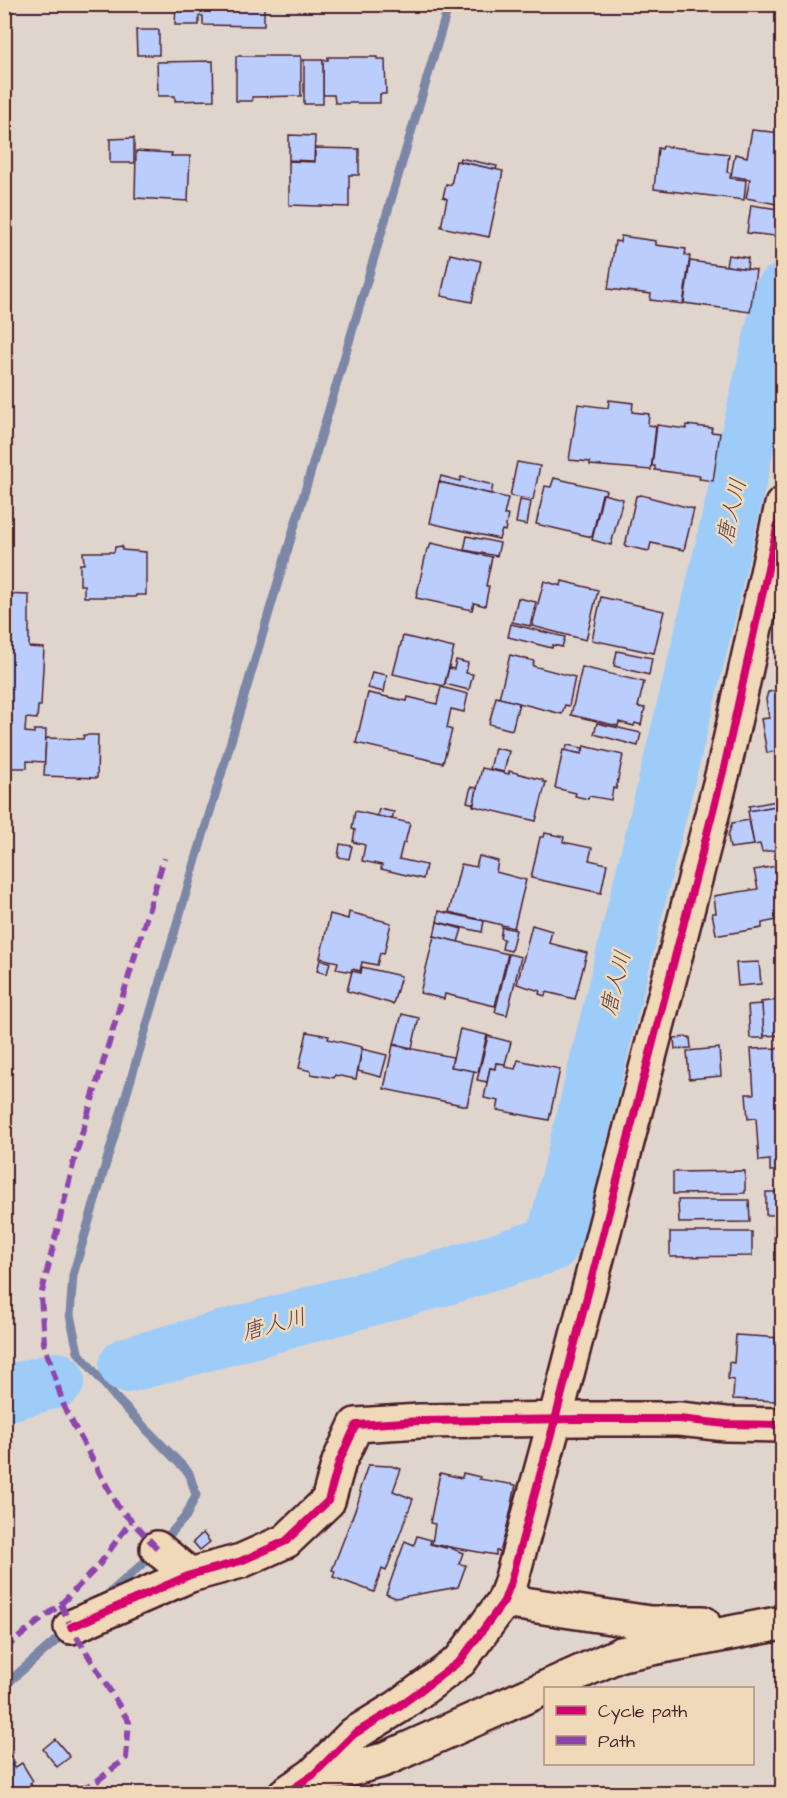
<svg xmlns="http://www.w3.org/2000/svg" width="787" height="1798" font-family="'Architects Daughter','Klee One',sans-serif">
<style>
.lines{fill:none;stroke-linecap:round;stroke-linejoin:round}
.stream{stroke:#7c87a7;stroke-width:9}
.river{stroke:#9eccf9;stroke-width:56}
.building{fill:#bacdfd;stroke:#4a1f2b;stroke-width:1.5}
.minor-casing{stroke:#4a1f2b;stroke-width:38}
.minor{stroke:#f0d9b8;stroke-width:33}
.quiet{stroke:#8e44ad;stroke-width:6;stroke-dasharray:12 6;stroke-linecap:butt}
.cycleway-casing{stroke:#f0d9b8;stroke-width:11}
.cycleway{stroke:#d6006c;stroke-width:8}
.labels{text-anchor:middle;dominant-baseline:central;stroke-width:5;stroke-linejoin:round;paint-order:stroke}
.water-label{font-size:22px;font-style:italic;fill:#5b4254;stroke:#f0d9b8}
</style>
<rect width="100%" height="100%" fill="#e0d5cd"/>
<filter id="ink" filterUnits="userSpaceOnUse"><feTurbulence type="fractalNoise" baseFrequency=".0167" numOctaves="2"/><feDisplacementMap in="SourceGraphic" scale="12" xChannelSelector="R" yChannelSelector="G"/><feConvolveMatrix kernelMatrix="1 2 1 2 8 2 1 2 1" color-interpolation-filters="sRGB"/></filter>
<g filter="url(#ink)">
<g class="lines">
<g class="stream">
<path d="M 103,1599 L 149,1558 L 186,1516 L 196,1495 L 189,1473 L 115,1397 L 78,1352 L 70,1315 L 73,1275 L 449,4"/>
<path d="M 4,1686 L 68,1630"/>
</g>
<g class="river">
<path d="M 127,1365 L 450,1276 L 551,1244 L 556,1232 L 708,612 L 782,292"/>
<path d="M 4,1394 L 57,1380"/>
</g>
</g>
<g class="building">
<path d="M 176,4 L 264,4 L 264,26 L 203,25 L 203,16 L 199,16 L 199,25 L 175,25 Z"/>
<path d="M 136,30 L 159,30 L 159,55 L 137,55 Z"/>
<path d="M 236,56 L 301,56 L 301,96 L 252,97 L 252,101 L 236,101 Z"/>
<path d="M 328,57 L 377,57 L 377,59 L 385,59 L 386,94 L 380,94 L 380,103 L 335,103 L 334,95 L 323,95 L 323,60 L 328,60 Z"/>
<rect x="304" y="60" width="19" height="44"/>
<path d="M 213,61 L 214,100 L 175,101 L 175,96 L 158,96 L 157,62 Z"/>
<path d="M 752,130 L 782,133 L 782,205 L 746,198 L 750,179 L 731,176 L 735,154 L 747,157 Z"/>
<path d="M 289,135 L 315,136 L 314,161 L 289,160 Z"/>
<path d="M 134,138 L 134,163 L 110,163 L 110,139 Z"/>
<path d="M 663,146 L 729,154 L 727,172 L 731,173 L 730,178 L 746,180 L 744,200 L 654,189 L 658,148 L 662,149 Z"/>
<path d="M 315,148 L 359,149 L 359,175 L 349,175 L 349,207 L 289,205 L 289,161 L 315,162 Z"/>
<path d="M 136,151 L 172,153 L 171,156 L 190,156 L 188,201 L 135,198 Z"/>
<path d="M 460,158 L 497,166 L 496,170 L 459,161 Z"/>
<path d="M 456,161 L 503,171 L 489,237 L 441,227 L 447,199 L 443,197 L 446,184 L 451,185 Z"/>
<path d="M 751,205 L 778,209 L 775,236 L 747,233 Z"/>
<path d="M 621,236 L 656,241 L 656,245 L 686,249 L 685,255 L 690,256 L 683,304 L 650,300 L 651,294 L 608,289 L 615,241 L 620,242 Z"/>
<path d="M 450,254 L 481,261 L 472,302 L 441,296 Z"/>
<path d="M 728,255 L 748,258 L 747,269 L 726,266 Z"/>
<path d="M 690,261 L 756,270 L 750,312 L 684,303 Z"/>
<path d="M 609,400 L 633,403 L 632,412 L 649,414 L 648,425 L 656,426 L 651,470 L 590,465 L 590,462 L 569,460 L 578,404 L 608,408 Z"/>
<path d="M 657,425 L 686,429 L 686,425 L 712,428 L 711,432 L 720,433 L 713,481 L 699,479 L 700,476 L 655,470 L 655,466 L 652,466 Z"/>
<path d="M 517,462 L 540,466 L 533,500 L 510,496 Z"/>
<path d="M 441,476 L 460,481 L 461,477 L 493,485 L 491,494 L 439,482 Z"/>
<path d="M 554,478 L 606,490 L 605,494 L 602,494 L 592,537 L 536,524 L 545,486 L 551,487 Z"/>
<path d="M 439,482 L 508,498 L 504,515 L 508,515 L 505,531 L 502,530 L 499,539 L 430,523 Z"/>
<path d="M 603,494 L 623,499 L 611,545 L 592,540 Z"/>
<path d="M 641,495 L 694,509 L 684,550 L 651,543 L 649,551 L 625,546 L 636,496 Z"/>
<path d="M 520,500 L 531,502 L 527,525 L 516,523 Z"/>
<path d="M 467,536 L 500,543 L 497,556 L 464,550 Z"/>
<path d="M 431,543 L 492,557 L 486,586 L 489,586 L 485,606 L 474,603 L 472,610 L 416,598 L 427,549 L 429,549 Z"/>
<path d="M 122,546 L 122,550 L 146,552 L 146,595 L 136,595 L 136,597 L 84,597 L 84,585 L 80,585 L 80,564 L 84,564 L 83,552 L 114,552 L 115,547 Z"/>
<path d="M 544,581 L 561,586 L 562,581 L 598,590 L 586,640 L 532,626 Z"/>
<path d="M 4,594 L 29,595 L 29,647 L 44,648 L 41,706 L 38,706 L 37,719 L 26,718 L 25,732 L 34,733 L 34,730 L 46,730 L 45,762 L 27,761 L 27,768 L 8,768 L 8,776 L 4,776 Z"/>
<path d="M 601,597 L 664,611 L 654,653 L 592,640 Z"/>
<path d="M 518,598 L 536,602 L 530,626 L 512,622 Z"/>
<path d="M 511,624 L 565,637 L 562,647 L 553,645 L 552,648 L 508,637 Z"/>
<path d="M 403,636 L 454,648 L 444,686 L 393,674 Z"/>
<path d="M 617,651 L 652,658 L 649,675 L 614,666 Z"/>
<path d="M 510,655 L 534,661 L 533,666 L 575,677 L 569,706 L 565,705 L 562,714 L 499,698 Z"/>
<path d="M 456,660 L 468,663 L 466,673 L 473,674 L 469,690 L 445,684 L 449,668 L 454,669 Z"/>
<path d="M 582,667 L 644,682 L 638,707 L 645,708 L 641,725 L 635,723 L 634,726 L 619,722 L 618,726 L 571,715 Z"/>
<path d="M 372,672 L 387,675 L 384,692 L 368,688 Z"/>
<path d="M 441,687 L 468,694 L 464,712 L 451,709 L 447,728 L 452,730 L 443,763 L 356,743 L 368,693 L 407,701 L 408,697 L 437,704 Z"/>
<path d="M 782,690 L 782,750 L 767,753 L 761,719 L 769,718 L 766,699 L 768,692 Z"/>
<path d="M 496,697 L 519,703 L 512,730 L 489,724 Z"/>
<path d="M 597,723 L 641,733 L 638,746 L 594,734 Z"/>
<path d="M 84,735 L 98,735 L 97,778 L 44,776 L 46,738 L 83,739 Z"/>
<path d="M 567,745 L 583,748 L 582,754 L 566,751 Z"/>
<path d="M 584,746 L 623,755 L 616,789 L 613,788 L 611,800 L 589,796 L 588,799 L 575,796 L 576,793 L 555,788 L 563,750 L 582,754 Z"/>
<path d="M 495,748 L 509,751 L 504,772 L 490,769 Z"/>
<path d="M 482,768 L 509,774 L 509,771 L 543,780 L 543,782 L 546,782 L 536,821 L 473,806 Z"/>
<path d="M 471,787 L 477,788 L 474,804 L 467,802 Z"/>
<path d="M 782,800 L 782,805 L 750,811 L 749,806 Z"/>
<path d="M 782,805 L 782,849 L 762,852 L 760,844 L 754,845 L 748,811 Z"/>
<path d="M 379,809 L 394,812 L 392,819 L 377,816 Z"/>
<path d="M 355,811 L 410,823 L 405,843 L 403,843 L 399,859 L 426,865 L 423,879 L 381,869 L 382,865 L 362,861 L 365,845 L 353,842 L 355,830 L 352,829 Z"/>
<path d="M 749,820 L 754,845 L 730,848 L 728,836 L 732,823 Z"/>
<path d="M 545,833 L 564,837 L 563,842 L 592,848 L 589,860 L 607,864 L 601,893 L 531,878 L 540,837 L 544,837 Z"/>
<path d="M 340,844 L 352,846 L 349,859 L 338,857 Z"/>
<path d="M 479,856 L 498,861 L 496,872 L 526,880 L 514,928 L 449,912 L 461,864 L 476,867 Z"/>
<path d="M 782,865 L 782,927 L 781,919 L 762,923 L 762,928 L 720,935 L 716,934 L 712,913 L 716,913 L 714,896 L 758,889 L 754,870 Z"/>
<path d="M 439,911 L 484,921 L 482,932 L 437,922 Z"/>
<path d="M 349,912 L 391,923 L 384,954 L 380,953 L 377,965 L 362,962 L 360,971 L 352,969 L 351,972 L 336,969 L 338,962 L 320,958 L 330,914 L 348,919 Z"/>
<path d="M 437,922 L 462,929 L 458,942 L 434,936 Z"/>
<path d="M 532,925 L 552,931 L 549,943 L 587,953 L 575,999 L 546,992 L 545,996 L 539,994 L 540,991 L 517,984 Z"/>
<path d="M 502,927 L 516,930 L 511,951 L 502,949 L 504,939 L 500,938 Z"/>
<path d="M 434,936 L 508,954 L 495,1006 L 445,994 L 444,999 L 420,993 Z"/>
<path d="M 509,954 L 521,957 L 507,1015 L 495,1012 Z"/>
<path d="M 320,960 L 330,962 L 327,974 L 317,971 Z"/>
<path d="M 759,962 L 761,984 L 738,986 L 736,963 Z"/>
<path d="M 362,967 L 401,976 L 393,1004 L 347,991 L 352,971 L 361,973 Z"/>
<path d="M 779,995 L 782,995 L 782,1035 L 764,1036 L 761,1002 L 779,1000 Z"/>
<path d="M 762,1004 L 764,1038 L 750,1038 L 748,1005 Z"/>
<path d="M 402,1014 L 419,1018 L 412,1048 L 394,1044 Z"/>
<path d="M 460,1029 L 487,1035 L 478,1072 L 451,1067 Z"/>
<path d="M 307,1032 L 329,1036 L 328,1039 L 362,1047 L 356,1079 L 335,1075 L 334,1078 L 311,1074 L 311,1071 L 299,1068 Z"/>
<path d="M 488,1036 L 511,1042 L 505,1064 L 496,1063 L 495,1069 L 490,1068 L 487,1082 L 477,1080 Z"/>
<path d="M 690,1037 L 691,1048 L 675,1049 L 674,1038 Z"/>
<path d="M 393,1045 L 453,1057 L 451,1067 L 474,1071 L 467,1106 L 384,1089 Z"/>
<path d="M 719,1048 L 721,1076 L 689,1079 L 687,1051 Z"/>
<path d="M 782,1048 L 782,1171 L 770,1171 L 770,1160 L 759,1161 L 756,1118 L 748,1119 L 746,1094 L 754,1094 L 751,1049 Z"/>
<path d="M 362,1049 L 387,1055 L 381,1077 L 358,1071 Z"/>
<path d="M 518,1060 L 560,1069 L 549,1120 L 497,1110 L 499,1101 L 484,1098 L 490,1068 L 495,1069 L 496,1063 L 505,1064 L 505,1067 L 515,1069 Z"/>
<path d="M 745,1171 L 745,1193 L 673,1194 L 673,1172 Z"/>
<rect x="766" y="1192" width="16" height="23"/>
<path d="M 678,1200 L 749,1200 L 750,1222 L 679,1223 Z"/>
<path d="M 774,1226 L 782,1226 L 782,1250 L 775,1250 Z"/>
<path d="M 670,1232 L 752,1232 L 752,1256 L 670,1257 Z"/>
<path d="M 736,1335 L 782,1338 L 782,1386 L 776,1386 L 776,1401 L 733,1399 L 734,1380 L 728,1379 L 729,1362 L 734,1363 Z"/>
<path d="M 368,1465 L 391,1466 L 401,1469 L 393,1491 L 413,1499 L 386,1571 L 382,1569 L 374,1592 L 333,1577 L 335,1571 L 332,1570 L 358,1502 L 361,1492 L 359,1491 Z"/>
<path d="M 440,1473 L 462,1478 L 463,1473 L 480,1477 L 479,1479 L 516,1485 L 502,1552 L 496,1551 L 496,1555 L 432,1544 L 435,1524 L 430,1523 Z"/>
<path d="M 203,1533 L 210,1542 L 200,1550 L 193,1542 Z"/>
<path d="M 417,1536 L 431,1540 L 430,1544 L 446,1548 L 446,1546 L 463,1553 L 459,1564 L 466,1565 L 458,1587 L 396,1598 L 386,1594 L 405,1541 L 414,1545 Z"/>
<path d="M 55,1739 L 70,1757 L 57,1767 L 43,1749 Z"/>
<path d="M 8,1752 L 15,1763 L 12,1765 L 14,1768 L 22,1763 L 33,1781 L 30,1783 L 32,1786 L 21,1794 L 4,1794 L 4,1754 Z"/>
</g>
<g class="lines">
<defs>
<g id="minor">
<path d="M 157,1548 L 190,1575"/>
<path d="M 504,1601 L 650,1623 L 703,1623"/>
<path d="M 71,1627 L 190,1575 L 241,1561 L 286,1541 L 328,1501 L 339,1462 L 356,1425 L 420,1421 L 582,1419 L 679,1419 L 726,1424 L 782,1425"/>
<path d="M 313,1775 L 341,1772 L 383,1760 L 621,1654 L 782,1623"/>
<path d="M 285,1794 L 313,1775 L 354,1734 L 398,1707 L 460,1661 L 504,1601 L 510,1585 L 555,1420 L 724,768 L 782,505"/>
</g>
</defs>
<use href="#minor" class="minor-casing"/>
<use href="#minor" class="minor"/>
<g class="quiet">
<path d="M 157,1548 L 118,1507 L 65,1409 L 44,1343 L 41,1296 L 75,1157 L 164,858"/>
<path d="M 61,1604 L 71,1627 L 129,1722 L 126,1758 L 97,1781 L 72,1794"/>
<path d="M 4,1649 L 61,1604 L 99,1565 L 131,1521"/>
</g>
<defs>
<g id="cycleway">
<path d="M 71,1627 L 190,1575 L 241,1561 L 286,1541 L 328,1501 L 339,1462 L 356,1425 L 420,1421 L 582,1419 L 679,1419 L 726,1424 L 782,1425"/>
<path d="M 285,1794 L 313,1775 L 354,1734 L 398,1707 L 460,1661 L 504,1601 L 510,1585 L 555,1420 L 724,768 L 782,505"/>
</g>
</defs>
<use href="#cycleway" class="cycleway-casing"/>
<use href="#cycleway" class="cycleway"/>
</g>
</g>
<g class="labels">
<g class="water-label">
<text transform="translate(732 511) rotate(-77)">唐人川</text>
<text transform="translate(616 983) rotate(-76)">唐人川</text>
<text transform="translate(274 1325) rotate(-15)">唐人川</text>
</g>
</g>
<rect width="787" height="1798" fill="none" stroke="#f0d9b8" stroke-width="24"/>
<rect x="12" y="12" width="763" height="1774" fill="none" stroke="#4a1f2b" stroke-width="2" filter="url(#ink)"/>
<rect x="544" y="1687" width="210" height="78" fill="#f0d9b8" stroke="#ae8f80" stroke-width="1.5"/>
<rect x="556" y="1706" width="30" height="9" fill="#d6006c" stroke="#ae8f80" stroke-width="1.5"/>
<text x="598" y="1717" font-size="18" fill="#4a1f2b">Cycle path</text>
<rect x="556" y="1736" width="30" height="9" fill="#8e44ad" stroke="#ae8f80" stroke-width="1.5"/>
<text x="598" y="1747" font-size="18" fill="#4a1f2b">Path</text>
</svg>
